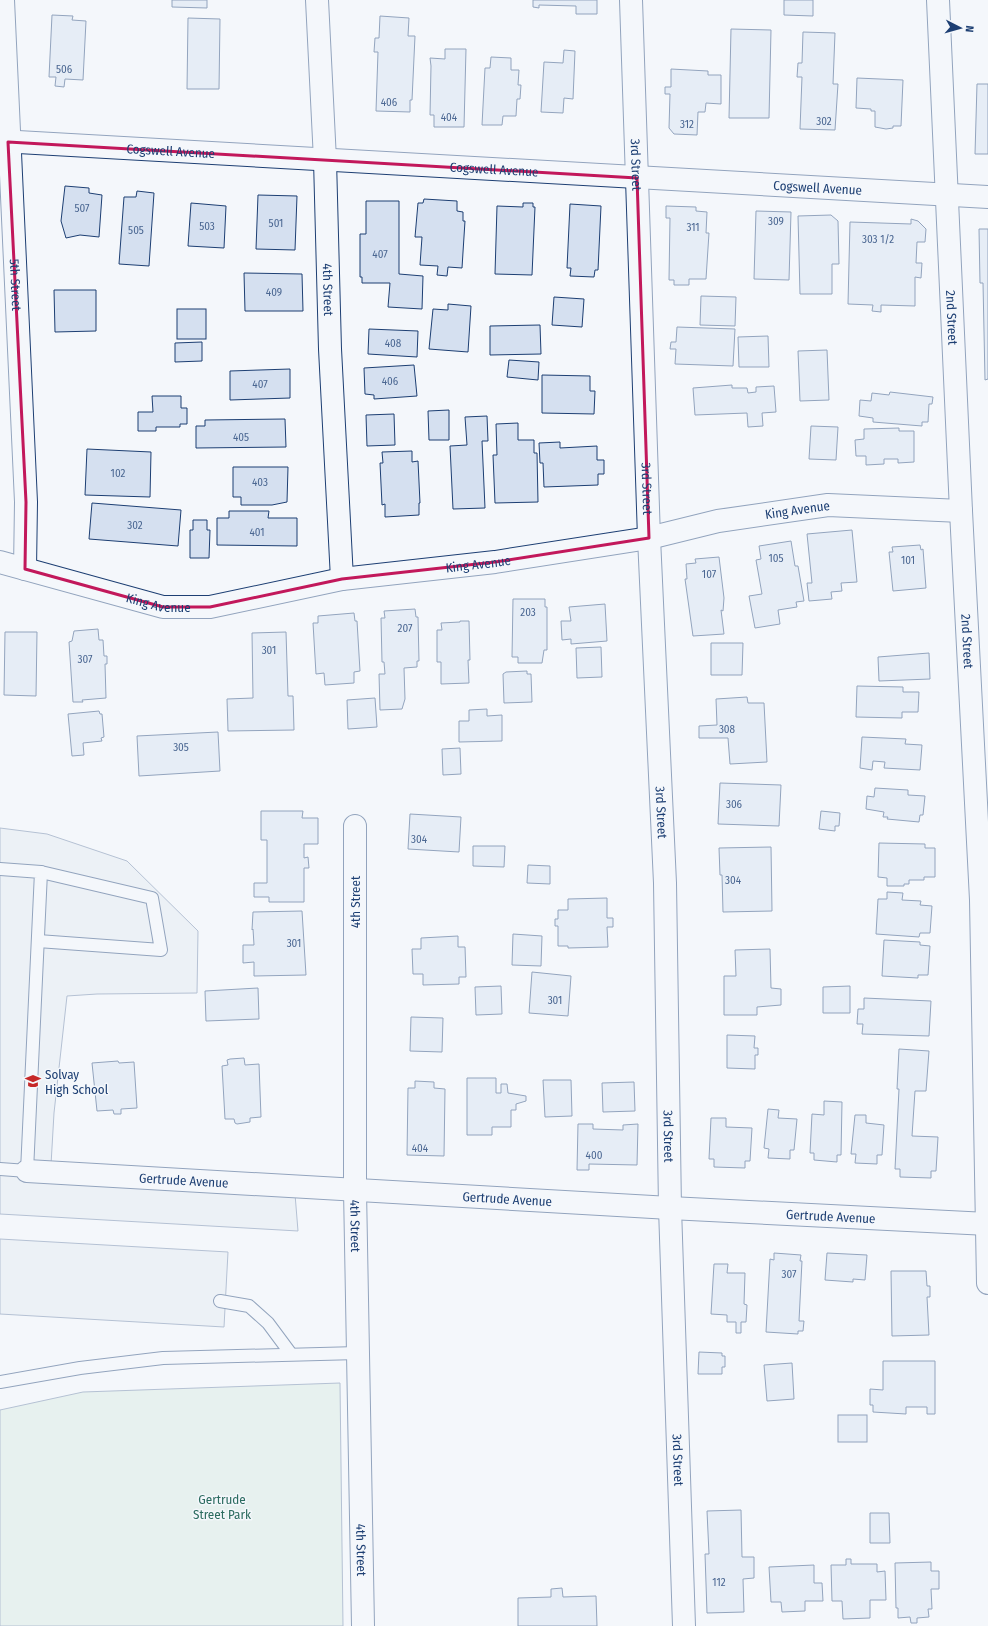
<svg xmlns="http://www.w3.org/2000/svg" width="988" height="1626" font-family="'Fira Sans Condensed',sans-serif">
<style>
.green{fill:#d7e8df;stroke:#687fa3}
.parking{fill:#e3e8f0;stroke:#687fa3}
.building{fill:#d5e0f0;stroke:#1d3f73}
.lines{fill:none;stroke-linecap:round;stroke-linejoin:round}
.lane-casing{stroke:#1d3f73;stroke-width:14}
.street-casing{stroke:#1d3f73;stroke-width:24}
.secondary-casing{stroke:#1d3f73;stroke-width:24}
.lane{stroke:#f4f7fb;stroke-width:12}
.street{stroke:#f4f7fb;stroke-width:22}
.secondary{stroke:#f4f7fb;stroke-width:22}
.marked{fill:none;stroke:#c2185b;stroke-width:3;stroke-linejoin:round}
.labels{text-anchor:middle;dominant-baseline:central;stroke-width:3;stroke-linejoin:round;paint-order:stroke}
.number-label{font-size:11px;fill:#4b6792}
.street-label{font-size:13px;fill:#1d3f73;stroke:#f4f7fb}
.poi-label{font-size:13px;fill:#1d3f73;stroke:#f4f7fb;text-anchor:start}
.park-label{font-size:13px;fill:#2c6c60;stroke:#f4f7fb}
</style>
<rect width="100%" height="100%" fill="#f4f7fb"/>
<path class="green" d="M 340,1383 L 343,1626 L 0,1626 L 0,1410 L 83,1392 Z"/>
<g class="parking">
<path d="M 0,828 L 47,834 L 127,861 L 198,931 L 197,993 L 97,994 L 67,996 L 54,1113 L 50,1182 L 295,1194 L 298,1231 L 0,1214 Z"/>
<path d="M 0,1239 L 228,1252 L 224,1327 L 0,1314 Z"/>
</g>
<g class="building">
<path d="M 172,0 L 207,0 L 207,8 L 172,7 Z"/>
<path d="M 533,0 L 597,0 L 597,14 L 576,14 L 576,6 L 539,5 L 539,8 L 533,7 Z"/>
<path d="M 784,0 L 813,0 L 813,16 L 784,15 Z"/>
<path d="M 52,15 L 73,16 L 72,20 L 86,21 L 83,80 L 65,79 L 64,87 L 55,86 L 56,77 L 49,77 Z"/>
<path d="M 380,16 L 409,18 L 408,36 L 415,36 L 412,100 L 410,100 L 410,112 L 376,111 L 378,52 L 374,52 L 375,38 L 379,38 Z"/>
<path d="M 188,18 L 220,19 L 219,89 L 187,89 Z"/>
<path d="M 731,29 L 771,30 L 769,118 L 729,118 Z"/>
<path d="M 803,32 L 835,33 L 833,84 L 838,84 L 835,130 L 800,129 L 802,77 L 797,77 L 798,63 L 802,63 Z"/>
<path d="M 445,49 L 466,49 L 464,127 L 434,127 L 434,115 L 430,115 L 431,66 L 430,58 L 445,59 Z"/>
<path d="M 564,50 L 575,51 L 573,99 L 564,98 L 563,113 L 541,112 L 544,62 L 563,63 Z"/>
<path d="M 491,57 L 511,58 L 511,70 L 519,70 L 518,85 L 521,85 L 520,99 L 517,99 L 516,116 L 503,116 L 502,125 L 482,125 L 485,68 L 490,68 Z"/>
<path d="M 671,69 L 708,71 L 708,75 L 721,75 L 721,104 L 706,103 L 705,112 L 698,112 L 697,135 L 674,134 L 669,128 L 670,94 L 665,94 L 665,87 L 671,87 Z"/>
<path d="M 857,78 L 903,80 L 901,126 L 893,126 L 893,128 L 886,129 L 875,127 L 875,111 L 871,111 L 871,109 L 856,108 Z"/>
<path d="M 977,84 L 988,84 L 988,154 L 975,154 Z"/>
<path d="M 65,186 L 89,188 L 89,193 L 102,195 L 99,237 L 80,235 L 66,238 L 61,221 Z"/>
<path d="M 137,191 L 154,193 L 149,266 L 119,264 L 124,197 L 136,197 Z"/>
<path d="M 258,195 L 297,196 L 295,250 L 256,249 Z"/>
<path d="M 424,199 L 457,201 L 457,211 L 463,212 L 463,221 L 465,221 L 462,268 L 448,267 L 447,276 L 437,275 L 438,266 L 420,265 L 422,237 L 415,237 L 418,203 L 423,203 Z"/>
<path d="M 366,201 L 399,201 L 399,274 L 423,276 L 422,309 L 388,307 L 390,283 L 362,283 L 362,277 L 360,277 L 360,234 L 366,234 Z"/>
<path d="M 191,203 L 226,206 L 224,248 L 188,246 Z"/>
<path d="M 523,203 L 533,203 L 533,207 L 535,207 L 532,275 L 495,274 L 497,206 L 523,207 Z"/>
<path d="M 570,204 L 601,206 L 598,270 L 595,270 L 594,277 L 570,276 L 571,268 L 567,268 Z"/>
<path d="M 666,206 L 696,207 L 696,211 L 707,212 L 706,233 L 709,233 L 706,279 L 689,279 L 689,285 L 674,285 L 674,280 L 669,280 L 670,218 L 666,218 Z"/>
<path d="M 756,211 L 791,212 L 789,280 L 754,279 Z"/>
<path d="M 831,215 L 838,221 L 839,264 L 832,264 L 832,294 L 800,294 L 798,216 Z"/>
<path d="M 911,219 L 918,221 L 926,229 L 925,242 L 917,242 L 916,263 L 922,263 L 921,278 L 915,277 L 915,306 L 881,305 L 881,312 L 872,311 L 873,305 L 848,304 L 850,222 L 911,224 Z"/>
<path d="M 979,229 L 988,229 L 988,379 L 985,380 L 983,283 L 980,283 Z"/>
<path d="M 244,273 L 302,274 L 303,311 L 245,311 Z"/>
<path d="M 54,290 L 96,290 L 96,331 L 55,332 Z"/>
<path d="M 701,296 L 736,297 L 735,326 L 700,325 Z"/>
<path d="M 554,297 L 584,299 L 582,327 L 552,325 Z"/>
<path d="M 448,304 L 471,306 L 468,352 L 429,349 L 433,309 L 448,310 Z"/>
<rect x="177" y="309" width="29" height="30"/>
<path d="M 540,325 L 541,354 L 490,355 L 490,326 Z"/>
<path d="M 677,327 L 735,329 L 733,366 L 675,364 L 676,349 L 670,349 L 671,342 L 676,342 Z"/>
<path d="M 369,329 L 418,331 L 417,357 L 368,354 Z"/>
<path d="M 768,336 L 769,367 L 739,367 L 738,337 Z"/>
<path d="M 202,342 L 202,361 L 175,362 L 175,343 Z"/>
<path d="M 827,350 L 829,400 L 800,401 L 798,351 Z"/>
<path d="M 509,360 L 539,362 L 538,380 L 507,377 Z"/>
<path d="M 414,365 L 417,396 L 374,399 L 374,395 L 365,394 L 364,368 Z"/>
<path d="M 290,369 L 290,398 L 230,400 L 230,371 Z"/>
<path d="M 542,375 L 590,376 L 590,391 L 595,391 L 594,414 L 542,413 Z"/>
<path d="M 732,385 L 732,388 L 747,388 L 748,393 L 756,392 L 756,387 L 774,386 L 776,412 L 762,413 L 763,426 L 748,427 L 747,413 L 695,415 L 693,388 Z"/>
<path d="M 890,392 L 933,397 L 932,404 L 929,404 L 928,422 L 922,422 L 922,426 L 873,422 L 873,418 L 859,416 L 860,400 L 871,401 L 872,393 L 889,395 Z"/>
<path d="M 152,396 L 181,396 L 181,408 L 187,408 L 187,424 L 180,424 L 180,427 L 156,427 L 156,431 L 138,431 L 138,412 L 153,412 Z"/>
<path d="M 449,410 L 449,440 L 429,440 L 428,411 Z"/>
<path d="M 394,414 L 395,445 L 367,446 L 366,415 Z"/>
<path d="M 487,416 L 488,441 L 482,441 L 485,508 L 453,509 L 450,446 L 467,445 L 465,417 Z"/>
<path d="M 285,419 L 286,447 L 196,448 L 196,426 L 205,426 L 205,420 Z"/>
<path d="M 518,423 L 518,440 L 534,440 L 534,453 L 537,453 L 538,502 L 495,503 L 493,455 L 497,455 L 496,424 Z"/>
<path d="M 811,426 L 838,427 L 836,460 L 809,459 Z"/>
<path d="M 899,428 L 899,431 L 914,431 L 914,462 L 898,463 L 898,459 L 884,459 L 884,464 L 866,465 L 866,456 L 856,456 L 855,440 L 864,439 L 864,429 Z"/>
<path d="M 560,442 L 560,448 L 597,446 L 597,460 L 604,460 L 604,474 L 598,474 L 598,485 L 544,487 L 543,463 L 540,463 L 539,443 Z"/>
<path d="M 87,449 L 151,452 L 150,497 L 85,495 Z"/>
<path d="M 412,451 L 412,462 L 418,461 L 420,503 L 419,503 L 419,515 L 385,517 L 385,504 L 382,505 L 380,463 L 383,463 L 382,452 Z"/>
<path d="M 233,467 L 288,467 L 287,502 L 272,505 L 241,505 L 241,497 L 233,497 Z"/>
<path d="M 92,503 L 181,510 L 178,546 L 89,539 Z"/>
<path d="M 229,511 L 269,511 L 268,518 L 297,518 L 297,546 L 217,545 L 217,518 L 229,518 Z"/>
<path d="M 193,520 L 207,520 L 207,530 L 210,530 L 209,558 L 190,558 L 190,530 L 193,530 Z"/>
<path d="M 852,530 L 857,582 L 841,583 L 842,591 L 831,592 L 832,599 L 809,601 L 807,583 L 812,583 L 807,534 Z"/>
<path d="M 791,541 L 795,566 L 798,566 L 804,601 L 796,602 L 797,607 L 778,610 L 780,624 L 755,628 L 749,596 L 762,594 L 756,560 L 761,559 L 759,546 Z"/>
<path d="M 920,545 L 921,550 L 923,549 L 926,588 L 893,591 L 889,552 L 893,552 L 892,547 Z"/>
<path d="M 719,557 L 724,598 L 723,611 L 721,610 L 724,634 L 693,636 L 685,579 L 687,579 L 686,564 L 696,563 L 695,559 Z"/>
<path d="M 513,599 L 545,599 L 545,607 L 547,607 L 547,650 L 544,650 L 542,663 L 518,663 L 518,657 L 512,657 Z"/>
<path d="M 605,604 L 607,641 L 571,644 L 571,639 L 562,640 L 561,621 L 571,621 L 569,607 Z"/>
<path d="M 415,609 L 416,617 L 418,617 L 419,661 L 417,661 L 417,667 L 404,668 L 405,699 L 402,709 L 380,710 L 379,674 L 385,674 L 384,662 L 382,662 L 381,618 L 385,618 L 384,611 Z"/>
<path d="M 354,613 L 355,621 L 357,621 L 360,671 L 354,672 L 354,683 L 325,685 L 324,673 L 316,674 L 313,623 L 318,623 L 318,616 Z"/>
<path d="M 460,621 L 469,621 L 470,660 L 468,660 L 469,683 L 441,684 L 441,662 L 437,662 L 437,630 L 442,630 L 441,623 L 460,622 Z"/>
<path d="M 98,629 L 99,640 L 103,640 L 104,656 L 107,656 L 107,664 L 105,664 L 106,698 L 82,700 L 83,702 L 73,702 L 69,642 L 72,641 L 74,631 Z"/>
<path d="M 5,632 L 37,632 L 36,696 L 4,695 Z"/>
<path d="M 286,632 L 288,696 L 293,696 L 294,730 L 228,731 L 227,699 L 253,698 L 252,633 Z"/>
<path d="M 711,643 L 743,643 L 742,675 L 711,675 Z"/>
<path d="M 601,647 L 602,677 L 577,678 L 576,648 Z"/>
<path d="M 929,653 L 930,679 L 879,681 L 878,657 Z"/>
<path d="M 527,671 L 527,674 L 531,674 L 532,702 L 504,703 L 503,674 L 506,672 Z"/>
<path d="M 857,686 L 903,687 L 903,692 L 919,692 L 918,712 L 902,712 L 902,718 L 856,717 Z"/>
<path d="M 747,697 L 748,703 L 764,703 L 767,762 L 730,764 L 728,738 L 699,738 L 699,726 L 717,725 L 716,699 Z"/>
<path d="M 375,698 L 377,727 L 348,729 L 347,700 Z"/>
<path d="M 487,709 L 487,716 L 502,715 L 502,741 L 459,742 L 459,721 L 469,721 L 469,710 Z"/>
<path d="M 99,711 L 100,714 L 102,714 L 104,737 L 101,738 L 102,741 L 83,743 L 84,755 L 72,756 L 68,714 Z"/>
<path d="M 218,732 L 220,771 L 139,776 L 137,736 Z"/>
<path d="M 862,737 L 906,739 L 905,744 L 922,745 L 920,770 L 884,768 L 885,762 L 873,761 L 872,770 L 860,768 Z"/>
<path d="M 460,748 L 461,774 L 443,775 L 442,749 Z"/>
<path d="M 720,783 L 781,785 L 779,826 L 718,824 Z"/>
<path d="M 875,788 L 908,790 L 908,795 L 925,796 L 923,815 L 920,815 L 919,822 L 887,819 L 888,817 L 883,817 L 884,812 L 866,809 L 867,796 L 874,797 Z"/>
<path d="M 261,811 L 303,811 L 302,818 L 318,818 L 318,844 L 304,844 L 304,858 L 308,857 L 309,868 L 304,868 L 304,902 L 269,902 L 269,897 L 254,897 L 254,883 L 267,883 L 267,840 L 261,840 Z"/>
<path d="M 821,811 L 840,813 L 839,826 L 835,826 L 835,831 L 819,829 Z"/>
<path d="M 410,814 L 461,817 L 459,852 L 408,849 Z"/>
<path d="M 879,843 L 925,844 L 925,848 L 935,848 L 935,877 L 924,877 L 924,880 L 909,880 L 909,884 L 904,884 L 904,886 L 887,886 L 887,878 L 878,877 Z"/>
<path d="M 473,846 L 505,846 L 504,867 L 473,866 Z"/>
<path d="M 771,847 L 772,911 L 723,912 L 722,875 L 720,875 L 719,848 Z"/>
<path d="M 528,865 L 550,866 L 550,884 L 527,883 Z"/>
<path d="M 887,892 L 903,893 L 902,900 L 921,901 L 920,905 L 932,906 L 930,933 L 920,933 L 919,937 L 876,934 L 878,899 L 887,899 Z"/>
<path d="M 607,898 L 607,918 L 613,918 L 613,927 L 607,927 L 608,947 L 568,948 L 568,946 L 558,946 L 558,926 L 555,926 L 555,919 L 558,919 L 558,910 L 568,910 L 568,899 Z"/>
<path d="M 302,911 L 306,975 L 254,976 L 254,962 L 243,963 L 243,945 L 254,945 L 253,929 L 252,930 L 253,912 Z"/>
<path d="M 513,934 L 542,936 L 541,966 L 512,965 Z"/>
<path d="M 458,936 L 458,947 L 465,947 L 466,977 L 459,977 L 459,984 L 423,985 L 423,974 L 413,974 L 412,949 L 421,949 L 421,938 Z"/>
<path d="M 884,940 L 920,942 L 920,945 L 930,946 L 928,975 L 918,975 L 918,978 L 882,976 Z"/>
<path d="M 770,949 L 771,988 L 781,989 L 781,1005 L 757,1007 L 757,1015 L 724,1015 L 724,976 L 736,976 L 735,950 Z"/>
<path d="M 532,972 L 571,976 L 568,1016 L 529,1013 Z"/>
<path d="M 501,986 L 502,1014 L 476,1015 L 475,987 Z"/>
<path d="M 850,986 L 850,1013 L 823,1013 L 823,987 Z"/>
<path d="M 258,988 L 259,1019 L 206,1021 L 205,991 Z"/>
<path d="M 864,998 L 931,1001 L 929,1036 L 862,1034 L 863,1024 L 857,1024 L 858,1009 L 864,1009 Z"/>
<path d="M 411,1017 L 443,1018 L 442,1052 L 410,1051 Z"/>
<path d="M 727,1035 L 755,1036 L 754,1048 L 758,1048 L 758,1055 L 755,1055 L 755,1069 L 727,1068 Z"/>
<path d="M 899,1049 L 929,1051 L 926,1091 L 915,1091 L 912,1136 L 938,1137 L 936,1171 L 931,1171 L 931,1178 L 900,1177 L 900,1169 L 895,1169 L 899,1089 L 897,1089 Z"/>
<path d="M 244,1058 L 245,1065 L 259,1064 L 261,1117 L 250,1118 L 250,1122 L 237,1124 L 235,1123 L 234,1119 L 225,1119 L 222,1066 L 228,1065 L 227,1060 L 230,1059 Z"/>
<path d="M 118,1061 L 119,1063 L 134,1062 L 137,1108 L 121,1109 L 121,1114 L 114,1114 L 113,1110 L 97,1111 L 92,1063 Z"/>
<path d="M 467,1078 L 496,1078 L 496,1093 L 501,1093 L 501,1084 L 507,1084 L 508,1093 L 526,1096 L 526,1101 L 516,1104 L 516,1110 L 511,1110 L 511,1127 L 492,1127 L 492,1135 L 467,1135 Z"/>
<path d="M 543,1080 L 571,1080 L 572,1116 L 545,1117 Z"/>
<path d="M 415,1081 L 434,1082 L 434,1088 L 445,1089 L 444,1156 L 407,1155 L 408,1088 L 415,1088 Z"/>
<path d="M 634,1082 L 635,1111 L 603,1112 L 602,1083 Z"/>
<path d="M 824,1101 L 842,1102 L 841,1155 L 837,1155 L 837,1162 L 814,1160 L 814,1153 L 810,1153 L 812,1114 L 824,1115 Z"/>
<path d="M 768,1109 L 779,1110 L 778,1118 L 797,1119 L 794,1150 L 790,1150 L 790,1159 L 768,1158 L 769,1149 L 764,1148 Z"/>
<path d="M 855,1115 L 866,1115 L 866,1123 L 884,1125 L 882,1155 L 877,1155 L 877,1164 L 855,1163 L 856,1154 L 851,1154 Z"/>
<path d="M 711,1118 L 726,1118 L 726,1127 L 752,1128 L 750,1161 L 745,1161 L 745,1168 L 714,1167 L 714,1159 L 709,1159 Z"/>
<path d="M 578,1124 L 593,1124 L 593,1129 L 623,1130 L 623,1125 L 638,1124 L 637,1165 L 589,1164 L 589,1170 L 577,1170 Z"/>
<path d="M 774,1253 L 801,1255 L 800,1261 L 802,1261 L 799,1321 L 804,1321 L 803,1331 L 798,1331 L 798,1334 L 766,1332 L 770,1259 L 774,1260 Z"/>
<path d="M 827,1253 L 867,1255 L 865,1280 L 853,1279 L 853,1282 L 825,1280 Z"/>
<path d="M 714,1264 L 728,1264 L 727,1273 L 745,1273 L 744,1304 L 747,1305 L 746,1322 L 741,1322 L 741,1333 L 736,1333 L 736,1322 L 727,1322 L 727,1315 L 711,1314 Z"/>
<path d="M 891,1271 L 926,1271 L 927,1286 L 930,1286 L 930,1297 L 927,1297 L 929,1335 L 892,1336 Z"/>
<path d="M 699,1352 L 722,1353 L 722,1356 L 725,1356 L 725,1367 L 722,1367 L 722,1374 L 698,1374 Z"/>
<path d="M 883,1361 L 935,1361 L 935,1414 L 927,1414 L 927,1407 L 906,1407 L 906,1414 L 873,1412 L 873,1405 L 870,1405 L 870,1389 L 883,1390 Z"/>
<path d="M 792,1363 L 794,1399 L 767,1401 L 764,1365 Z"/>
<rect x="838" y="1415" width="29" height="27"/>
<path d="M 741,1510 L 742,1557 L 754,1557 L 754,1578 L 743,1579 L 744,1612 L 707,1613 L 705,1554 L 709,1554 L 707,1511 Z"/>
<path d="M 870,1513 L 889,1513 L 890,1543 L 870,1543 Z"/>
<path d="M 846,1559 L 851,1559 L 851,1564 L 877,1564 L 877,1572 L 885,1571 L 886,1600 L 870,1600 L 870,1618 L 843,1619 L 842,1601 L 832,1601 L 831,1565 L 846,1565 Z"/>
<path d="M 931,1562 L 931,1571 L 939,1571 L 939,1589 L 931,1589 L 932,1609 L 928,1609 L 929,1617 L 917,1618 L 917,1623 L 911,1623 L 910,1617 L 898,1618 L 898,1608 L 896,1608 L 895,1563 Z"/>
<path d="M 814,1565 L 814,1583 L 822,1583 L 823,1601 L 805,1601 L 805,1611 L 782,1612 L 781,1602 L 771,1602 L 769,1567 Z"/>
<path d="M 562,1588 L 563,1597 L 596,1596 L 597,1626 L 518,1626 L 518,1598 L 551,1597 L 551,1589 Z"/>
</g>
<g class="lines">
<defs>
<g id="lane">
<path d="M 0,869 L 41,872 L 27,1171 L 0,1169"/>
<path d="M 38,941 L 161,950 L 152,898 L 41,872"/>
<path d="M 220,1301 L 249,1306 L 268,1323 L 291,1354"/>
<path d="M 0,1382 L 80,1368 L 163,1358 L 358,1353"/>
</g>
<g id="street">
<path id="s1" d="M 3,0 L 26,502 L 25,569"/>
<path id="s2" d="M 317,0 L 325,160 L 330,349 L 342,579"/>
<path id="s3" d="M 631,0 L 649,538 L 665,883 L 670,1208 L 684,1626"/>
<path id="s4" d="M 938,0 L 961,511 L 981,900 L 988,1283"/>
<path id="s5" d="M 0,562 L 163,607 L 210,607 L 342,579 L 495,562 L 649,538 L 718,521 L 828,505 L 961,511"/>
<path id="s6" d="M 355,826 L 355,1190 L 363,1626"/>
<path id="s7" d="M 27,1171 L 670,1208 L 988,1224"/>
</g>
<g id="secondary">
<path id="s8" d="M 0,141 L 988,197"/>
</g>
</defs>
<use href="#lane" class="lane-casing"/>
<use href="#street" class="street-casing"/>
<use href="#secondary" class="secondary-casing"/>
<use href="#lane" class="lane"/>
<use href="#street" class="street"/>
<use href="#secondary" class="secondary"/>
</g>
<path d="M0 0H988V1626H0ZM 8,142 L 637,178 L 649,538 L 495,562 L 342,579 L 210,607 L 163,607 L 25,569 L 26,502 Z" fill="#f4f7fb" fill-opacity=".55" fill-rule="evenodd"/>
<path class="marked" d="M 8,142 L 637,178 L 649,538 L 495,562 L 342,579 L 210,607 L 163,607 L 25,569 L 26,502 Z"/>
<defs>
<symbol id="school-bare" viewBox="-9 -9 18 18"><path d="M0-5L7-2L0 1L-7-2ZM-4 1L0 2.5L4 1V4Q0 6-4 4Z" fill="#c62828" stroke="#f4f7fb" stroke-width="2.5" paint-order="stroke"/></symbol>
</defs>
<g fill-rule="evenodd">
<use href="#school-bare" x="22" y="1070" width="22" height="22"/>
</g>
<g class="labels">
<g class="number-label">
<text x="64" y="69">506</text>
<text x="389" y="102">406</text>
<text x="449" y="117">404</text>
<text x="824" y="121">302</text>
<text x="687" y="124">312</text>
<text x="82" y="208">507</text>
<text x="776" y="221">309</text>
<text x="276" y="223">501</text>
<text x="207" y="226">503</text>
<text x="693" y="227">311</text>
<text x="136" y="230">505</text>
<text x="878" y="239">303 1/2</text>
<text x="380" y="254">407</text>
<text x="274" y="292">409</text>
<text x="393" y="343">408</text>
<text x="390" y="381">406</text>
<text x="260" y="384">407</text>
<text x="241" y="437">405</text>
<text x="118" y="473">102</text>
<text x="260" y="482">403</text>
<text x="135" y="525">302</text>
<text x="257" y="532">401</text>
<text x="776" y="558">105</text>
<text x="908" y="560">101</text>
<text x="709" y="574">107</text>
<text x="528" y="612">203</text>
<text x="405" y="628">207</text>
<text x="269" y="650">301</text>
<text x="85" y="659">307</text>
<text x="727" y="729">308</text>
<text x="181" y="747">305</text>
<text x="734" y="804">306</text>
<text x="419" y="839">304</text>
<text x="733" y="880">304</text>
<text x="294" y="943">301</text>
<text x="555" y="1000">301</text>
<text x="420" y="1148">404</text>
<text x="594" y="1155">400</text>
<text x="789" y="1274">307</text>
<text x="719" y="1582">112</text>
</g>
<g class="street-label">
<text stroke="none"><textPath href="#s8" startOffset="171">Cogswell Avenue</textPath></text>
<text stroke="none"><textPath href="#s3" startOffset="165">3rd Street</textPath></text>
<text stroke="none"><textPath href="#s8" startOffset="495">Cogswell Avenue</textPath></text>
<text stroke="none"><textPath href="#s8" startOffset="819">Cogswell Avenue</textPath></text>
<text stroke="none"><textPath href="#s1" startOffset="285">5th Street</textPath></text>
<text stroke="none"><textPath href="#s2" startOffset="290">4th Street</textPath></text>
<text stroke="none"><textPath href="#s4" startOffset="318">2nd Street</textPath></text>
<text stroke="none"><textPath href="#s3" startOffset="489">3rd Street</textPath></text>
<text stroke="none"><textPath href="#s5" startOffset="812">King Avenue</textPath></text>
<text stroke="none"><textPath href="#s5" startOffset="488">King Avenue</textPath></text>
<text stroke="none"><textPath href="#s5" startOffset="164">King Avenue</textPath></text>
<text stroke="none"><textPath href="#s4" startOffset="642">2nd Street</textPath></text>
<text stroke="none"><textPath href="#s3" startOffset="813">3rd Street</textPath></text>
<text transform="translate(355 902) rotate(-90)">4th Street</text>
<text stroke="none"><textPath href="#s3" startOffset="1137">3rd Street</textPath></text>
<text stroke="none"><textPath href="#s7" startOffset="157">Gertrude Avenue</textPath></text>
<text stroke="none"><textPath href="#s7" startOffset="481">Gertrude Avenue</textPath></text>
<text stroke="none"><textPath href="#s7" startOffset="805">Gertrude Avenue</textPath></text>
<text stroke="none"><textPath href="#s6" startOffset="400">4th Street</textPath></text>
<text stroke="none"><textPath href="#s3" startOffset="1461">3rd Street</textPath></text>
<text stroke="none"><textPath href="#s6" startOffset="724">4th Street</textPath></text>
</g>
<g class="poi-label">
<text x="45" y="1074">Solvay<tspan x="45" dy="15">High School</tspan></text>
</g>
<g class="park-label">
<text x="222" y="1499">Gertrude<tspan x="222" dy="15">Street Park</tspan></text>
</g>
</g>
<g transform="translate(960 28) rotate(96)" stroke="#f4f7fb" stroke-width="3" paint-order="stroke">
<path d="M0-3L7 15L0 10L-7 15Z" fill="#1d3f73"/>
<text y="-6" font-size="11" font-weight="bold" text-anchor="middle" fill="#1d3f73">N</text>
</g>
</svg>
